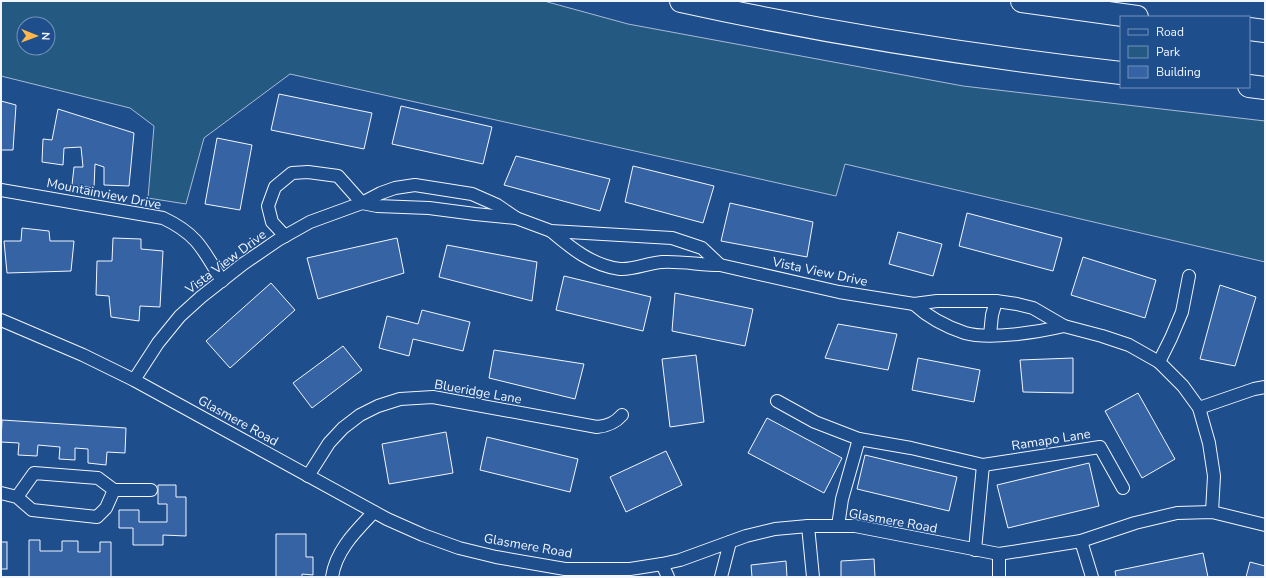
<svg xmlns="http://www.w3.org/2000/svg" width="1266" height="578" font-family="'Nunito Sans',sans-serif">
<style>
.green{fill:#245a82;stroke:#a8bbd7;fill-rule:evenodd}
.building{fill:#3563a3;stroke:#f2f6ff}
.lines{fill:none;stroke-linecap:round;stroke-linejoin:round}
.street-casing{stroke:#f2f6ff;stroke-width:14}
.highway-casing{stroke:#f2f6ff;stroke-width:24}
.street{stroke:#1f4e8c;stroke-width:12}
.highway{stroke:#1f4e8c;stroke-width:22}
.labels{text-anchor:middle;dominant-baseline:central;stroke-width:3;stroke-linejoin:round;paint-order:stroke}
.street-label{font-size:13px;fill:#f2f6ff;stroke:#1f4e8c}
</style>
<rect width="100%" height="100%" fill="#1f4e8c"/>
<path class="green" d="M 1,1 L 544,1 L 628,24 L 963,86 L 1265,121 L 1265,262 L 845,164 L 836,196 L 290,74 L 204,138 L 186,204 L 148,198 L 154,126 L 130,108 L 1,76 ZM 24,24 L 48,24 L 48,48 L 24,48 Z"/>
<g class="building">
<path d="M 279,94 L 372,113 L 364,149 L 271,130 Z"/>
<path d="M 1,101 L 16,105 L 13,150 L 1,150 Z"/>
<path d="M 401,106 L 492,127 L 483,164 L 392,144 Z"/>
<path d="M 58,109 L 134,133 L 129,186 L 104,185 L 104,167 L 95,164 L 94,188 L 72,185 L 74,167 L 83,167 L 81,147 L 64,148 L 63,165 L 42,162 L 43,139 L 52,140 Z"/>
<path d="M 217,138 L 252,145 L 240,210 L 205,204 Z"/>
<path d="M 516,156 L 610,179 L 600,211 L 504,185 Z"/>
<path d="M 633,166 L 714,186 L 703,223 L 625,202 Z"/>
<path d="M 730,203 L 813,222 L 807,257 L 721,241 Z"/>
<path d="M 967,213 L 1062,238 L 1053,271 L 959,246 Z"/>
<path d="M 22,228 L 49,231 L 50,241 L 74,241 L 71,271 L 7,273 L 4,241 L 21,241 Z"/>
<path d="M 898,232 L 942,244 L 933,276 L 889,264 Z"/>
<path d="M 113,238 L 141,239 L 141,249 L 163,251 L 160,307 L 140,306 L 139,321 L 111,317 L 109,296 L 96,295 L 97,261 L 112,261 Z"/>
<path d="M 397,238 L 404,273 L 318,299 L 307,258 Z"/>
<path d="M 447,245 L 537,262 L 532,301 L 439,277 Z"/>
<path d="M 1083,257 L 1156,280 L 1145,318 L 1071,295 Z"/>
<path d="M 564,276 L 651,297 L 643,331 L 556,310 Z"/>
<path d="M 271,283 L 295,310 L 230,368 L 206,341 Z"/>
<path d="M 1220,285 L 1256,297 L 1235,366 L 1200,359 Z"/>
<path d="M 675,293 L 753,309 L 745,346 L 672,331 Z"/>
<path d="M 422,310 L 470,322 L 463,351 L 413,339 L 409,356 L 379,348 L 387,316 L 418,324 Z"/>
<path d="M 838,324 L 897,334 L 888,370 L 825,358 Z"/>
<path d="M 343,346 L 362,370 L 312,408 L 293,383 Z"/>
<path d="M 494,350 L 584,364 L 575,399 L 489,378 Z"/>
<path d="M 696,355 L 704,422 L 670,427 L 662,359 Z"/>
<path d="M 918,358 L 980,370 L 974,402 L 912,390 Z"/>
<path d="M 1073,358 L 1073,393 L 1023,392 L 1020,360 Z"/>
<path d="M 1138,393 L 1175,459 L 1142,478 L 1105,411 Z"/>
<path d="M 767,418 L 842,458 L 824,493 L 748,453 Z"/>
<path d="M 2,420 L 126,428 L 125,453 L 107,452 L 106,465 L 88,463 L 88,449 L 75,448 L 75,460 L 59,459 L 60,447 L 38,445 L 37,456 L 18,455 L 19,443 L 1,442 Z"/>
<path d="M 446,432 L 453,473 L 389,484 L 382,444 Z"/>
<path d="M 487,437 L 578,459 L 570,492 L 480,470 Z"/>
<path d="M 666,451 L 682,485 L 626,512 L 610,477 Z"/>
<path d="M 865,455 L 957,477 L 949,511 L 857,489 Z"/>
<path d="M 1089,463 L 1099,506 L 1008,528 L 997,485 Z"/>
<path d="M 158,485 L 176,485 L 176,497 L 186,497 L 186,536 L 163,535 L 163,545 L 133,545 L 133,528 L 119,528 L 119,510 L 139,510 L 139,522 L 167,522 L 167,504 L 158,504 Z"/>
<path d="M 276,534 L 306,534 L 306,557 L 313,557 L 313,575 L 302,574 L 302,577 L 276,577 Z"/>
<path d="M 29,540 L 40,540 L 40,551 L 62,551 L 62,541 L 78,541 L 78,552 L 100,552 L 100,542 L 111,542 L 111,577 L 29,577 Z"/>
<rect x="1" y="542" width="6" height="27"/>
<path d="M 1203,553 L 1208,577 L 1116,577 L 1115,571 Z"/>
<path d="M 874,559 L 875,577 L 841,577 L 841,561 Z"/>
<path d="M 786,561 L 787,577 L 752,577 L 751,565 Z"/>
<path d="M 1250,562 L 1265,566 L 1265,577 L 1246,577 Z"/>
</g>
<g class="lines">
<defs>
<g id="street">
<path d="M 1,190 L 163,218 C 197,234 203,249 222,281"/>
<path d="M 362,203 L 377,206 L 429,208 L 475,214 L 516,218 L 551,231 L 672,238 L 702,248 L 720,265"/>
<path d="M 551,231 C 571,248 593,266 620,269 C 633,270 648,263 662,262 C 682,261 701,265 720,265 L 839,292 L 914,304 L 937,301 L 996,301 L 1017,304 L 1033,308 L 1064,326 L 1102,336 L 1129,345 L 1159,362 L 1183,386 L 1199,408 L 1209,443 L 1214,476 L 1212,512"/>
<path d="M 285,236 L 272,222 L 268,206 L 275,187 L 292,173 L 308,172 L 338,176 L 362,203"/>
<path d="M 914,304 C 928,317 947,327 965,333 C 989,340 1039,332 1064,326"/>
<path d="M 1,320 L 83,355 L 134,380 L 387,519 L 423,535 L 459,548 L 496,557 L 565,569 L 630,569 L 662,564 L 680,560 L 746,536 L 775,529 L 808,526 L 855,526 L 999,554 L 1081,541 L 1135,523 L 1177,513 L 1212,512 L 1265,525"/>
<path d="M 990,335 L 992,315 L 996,301"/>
<path d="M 1159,362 L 1171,338 L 1182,312 L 1189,276"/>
<path d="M 134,380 L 158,343 L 180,316 L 201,297 L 243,264 L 278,240 L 310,222 L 362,203 L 381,193 L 395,188 L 415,185 L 472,194 L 497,205 L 516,218"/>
<path d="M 777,401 L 815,422 L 859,439 L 911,448 L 983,465 L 1100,447 L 1123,488"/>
<path d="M 1199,408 L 1254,389 L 1265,387"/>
<path d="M 308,476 L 329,443 L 343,428 L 360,415 L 378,406 L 400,399 L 433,397 L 597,427 C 608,426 615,423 622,415"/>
<path d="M 114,490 L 151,490"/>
<path d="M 1,493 L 17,497 L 32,510 L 97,517 L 106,508 L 114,490 L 98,478 L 34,473 L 17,497"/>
<path d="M 808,526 L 813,577"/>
<path d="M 838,526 L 842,499 L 859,439"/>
<path d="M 1081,541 L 1092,577"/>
<path d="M 975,550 L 983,465"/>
<path d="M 662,564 L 668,577"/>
<path d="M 332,577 C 336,550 356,531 374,512"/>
<path d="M 721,577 L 730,542"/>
<path d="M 999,577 L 999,554"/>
</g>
<g id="highway">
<path d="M 681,1 C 826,33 973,56 1121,73"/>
<path d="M 1022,1 L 1137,17"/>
<path d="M 1249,29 L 1265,31"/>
<path d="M 1249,86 L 1265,88"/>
</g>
</defs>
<use href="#street" class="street-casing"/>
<use href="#highway" class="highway-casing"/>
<use href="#street" class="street"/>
<use href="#highway" class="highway"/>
</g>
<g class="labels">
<g class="street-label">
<text transform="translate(104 194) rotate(11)">Mountainview Drive</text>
<text transform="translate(226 262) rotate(-37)">Vista View Drive</text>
<text transform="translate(820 272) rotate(12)">Vista View Drive</text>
<text transform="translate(478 392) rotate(10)">Blueridge Lane</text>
<text transform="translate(238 421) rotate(29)">Glasmere Road</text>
<text transform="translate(1051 440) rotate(-9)">Ramapo Lane</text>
<text transform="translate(893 521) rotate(10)">Glasmere Road</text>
<text transform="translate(528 546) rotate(10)">Glasmere Road</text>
</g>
</g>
<rect width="1266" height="578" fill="none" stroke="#f2f6ff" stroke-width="4"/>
<rect x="1120" y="16" width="130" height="72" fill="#1f4e8c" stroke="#7391ba"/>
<rect x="1128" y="29" width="20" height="6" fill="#1f4e8c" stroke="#7391ba"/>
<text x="1156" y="36" font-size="12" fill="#f2f6ff">Road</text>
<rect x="1128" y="46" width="20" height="12" fill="#245a82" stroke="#7391ba"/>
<text x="1156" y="56" font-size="12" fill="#f2f6ff">Park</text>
<rect x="1128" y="66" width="20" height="12" fill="#3563a3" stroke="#7391ba"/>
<text x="1156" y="76" font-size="12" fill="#f2f6ff">Building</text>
<g transform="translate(36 36) rotate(91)"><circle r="19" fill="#1f4e8c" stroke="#7391ba"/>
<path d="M0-3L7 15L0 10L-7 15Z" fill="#ffb74d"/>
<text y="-6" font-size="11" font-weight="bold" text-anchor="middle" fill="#f2f6ff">N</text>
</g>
</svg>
